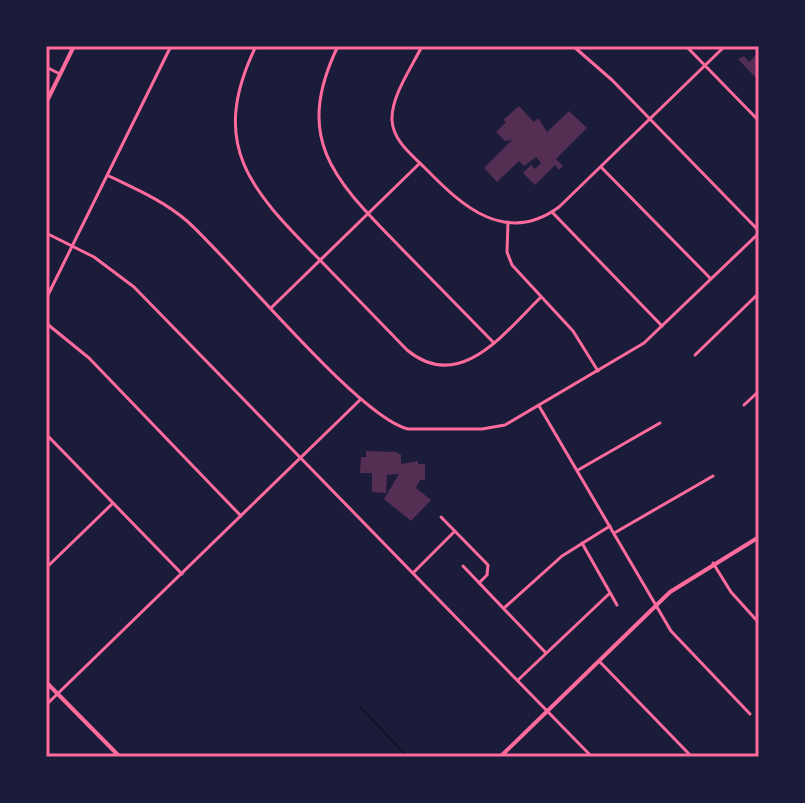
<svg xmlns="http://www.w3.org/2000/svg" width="805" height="803" font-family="Poppins,sans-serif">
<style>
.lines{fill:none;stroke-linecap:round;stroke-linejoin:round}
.stream{stroke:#12122b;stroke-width:2}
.building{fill:#542f53}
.minor{stroke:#ff6b9d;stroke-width:3}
.tertiary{stroke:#ff6b9d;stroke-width:4}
.secondary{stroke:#ff6b9d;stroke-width:4}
.neatline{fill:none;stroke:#ff6b9d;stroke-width:3}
</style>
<rect width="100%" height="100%" fill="#1b1b3a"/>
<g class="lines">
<path class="stream" d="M 360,707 L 408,757"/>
</g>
<g class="building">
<path d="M 759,52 L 759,73 L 755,77 L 738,59 L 744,56 L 749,62 Z"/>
<path d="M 519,106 L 534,122 L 538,118 L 547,132 L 569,111 L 587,128 L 556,159 L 563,166 L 559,170 L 555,165 L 535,185 L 523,173 L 531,165 L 535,169 L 541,163 L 536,157 L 524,166 L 519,161 L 497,182 L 484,168 L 512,140 L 505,141 L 496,132 L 506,122 L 503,120 Z"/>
<path d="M 366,451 L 396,452 L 401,455 L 401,464 L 418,461 L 418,464 L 425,464 L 425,480 L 420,480 L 416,488 L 431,500 L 411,521 L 384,499 L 399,474 L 387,475 L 386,493 L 372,492 L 372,473 L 360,473 L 361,457 L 366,457 Z"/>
</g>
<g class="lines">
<g class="minor">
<path d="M 256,46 C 208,145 250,189 318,258 C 348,289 377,319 407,350 C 460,394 505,332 541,297"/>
<path d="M 338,46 C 292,141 336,181 400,247 C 431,279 463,311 494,343"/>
<path d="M 422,46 C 412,67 391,96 392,120 C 393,141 412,155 426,169 C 462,206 506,246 559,207 L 725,46"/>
<path d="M 573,46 L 612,80 L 759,231"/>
<path d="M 686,46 L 759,121"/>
<path d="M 46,67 L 60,74"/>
<path d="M 601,167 L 710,278"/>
<path d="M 109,176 C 136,189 164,201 187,221 C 234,263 359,418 408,429 L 482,429 L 505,425 L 644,343 L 759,233"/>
<path d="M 552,212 L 662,326"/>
<path d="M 508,222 L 507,252 L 512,265 L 573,331 L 598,371"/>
<path d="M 46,233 L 94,257 L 134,287 L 592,757"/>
<path d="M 46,299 L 171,46"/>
<path d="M 272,307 L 420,163"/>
<path d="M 46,323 L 89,358 L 241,516"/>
<path d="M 695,355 L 759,293"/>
<path d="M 744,405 L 759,391"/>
<path d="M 539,406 L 671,631 L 750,714"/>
<path d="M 46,434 L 182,574"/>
<path d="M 578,470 L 660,423"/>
<path d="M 441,517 L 488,565 L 487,575 L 479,583"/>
<path d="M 616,532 L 713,476"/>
<path d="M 582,543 L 617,605"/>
<path d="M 713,563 L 731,592 L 759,623"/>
<path d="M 463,566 L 546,653"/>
<path d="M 46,568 L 112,504"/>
<path d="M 413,573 L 455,531"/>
<path d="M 504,608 L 562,556 L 610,526"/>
<path d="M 599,661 L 692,757"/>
<path d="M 518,680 L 610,593"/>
<path d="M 46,705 L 361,399"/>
</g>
<path class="tertiary" d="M 500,757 L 670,592 L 759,537"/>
<g class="secondary">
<path d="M 46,103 L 74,46"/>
<path d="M 46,682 L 120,757"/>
</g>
</g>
<rect width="805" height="803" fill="none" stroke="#1b1b3a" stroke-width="96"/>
<rect x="48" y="48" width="709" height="707" class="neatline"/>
</svg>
